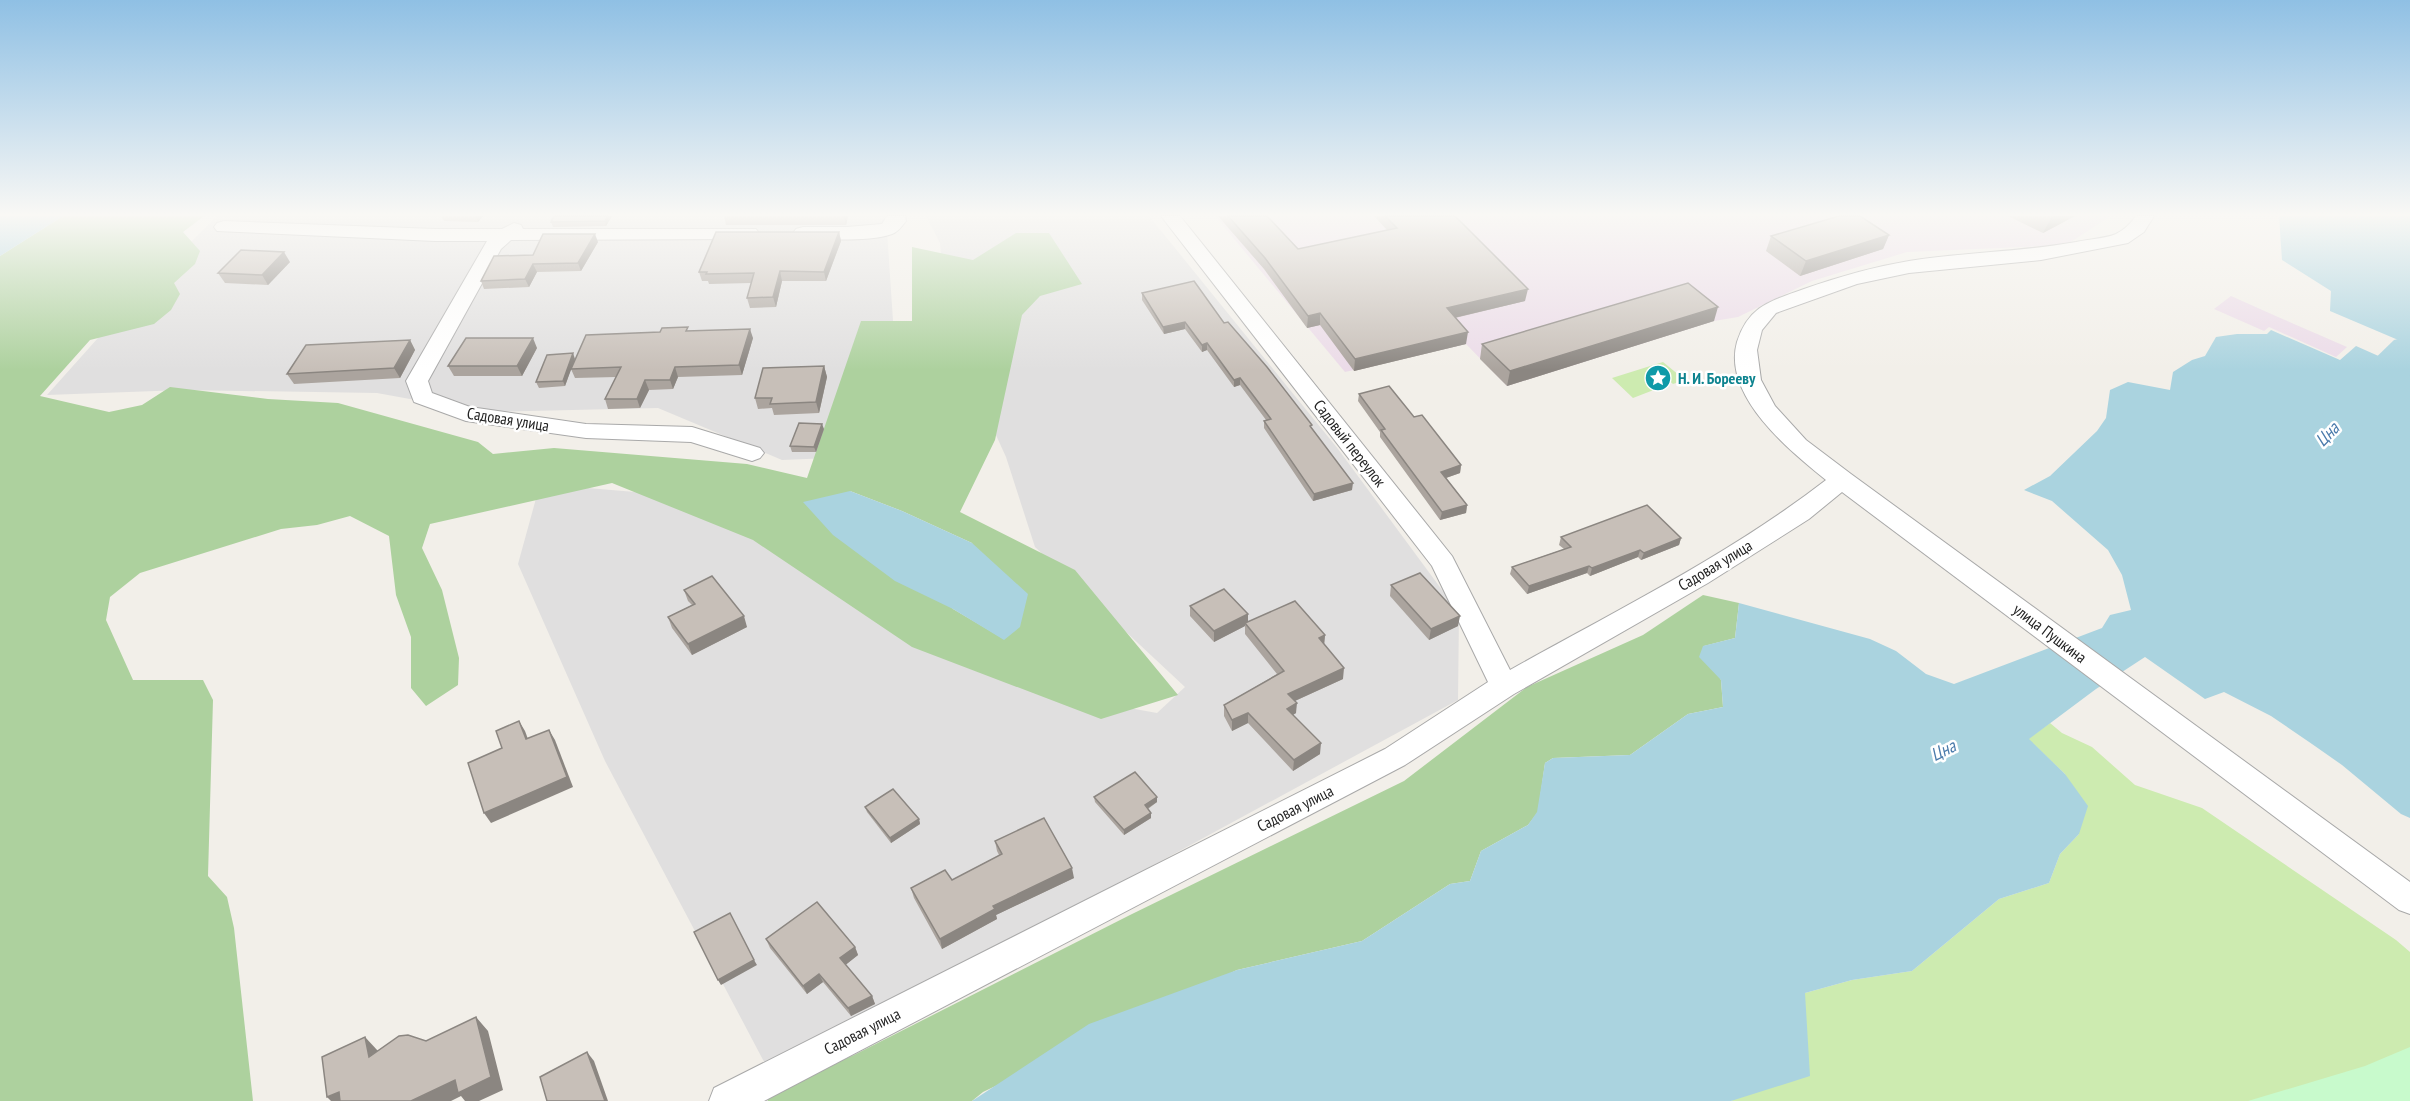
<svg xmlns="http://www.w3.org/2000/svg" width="2410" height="1101" font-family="'PT Sans Narrow',sans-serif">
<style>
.residential{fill:#e0dfdf}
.industrial{fill:#ebdbe8}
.grass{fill:#cdebb0}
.forest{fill:#add19e;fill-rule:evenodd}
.park{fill:#c8facc}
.water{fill:#aad3df}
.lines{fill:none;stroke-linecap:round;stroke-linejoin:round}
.river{fill:#aad3df;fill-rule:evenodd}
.minor-casing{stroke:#a9a9a9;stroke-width:2}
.minor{fill:#fff;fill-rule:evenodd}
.wall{fill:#aba49e}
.shaded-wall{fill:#8b8681}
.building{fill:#c7bfb8;stroke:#8b8681;stroke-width:1.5}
.labels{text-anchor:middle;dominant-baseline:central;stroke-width:5;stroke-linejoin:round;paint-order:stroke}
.culture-label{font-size:16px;font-weight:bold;fill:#0d838f;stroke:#fff;text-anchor:start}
.street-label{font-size:16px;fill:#222;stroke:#fff}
.water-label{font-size:18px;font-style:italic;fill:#4a7aab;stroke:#fff}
</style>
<rect width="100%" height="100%" fill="#f2efe9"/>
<g class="residential">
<path d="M 217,216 L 886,216 L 902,455 L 782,460 L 658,408 L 481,412 L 377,393 L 183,390 L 47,395 L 123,310 Z"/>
<path d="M 926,216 L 1149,216 L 1338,449 L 1459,613 L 1458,700 L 770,1073 L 605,761 L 518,564 L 540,484 L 754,502 L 1046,693 L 1157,713 L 1185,687 L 1035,547 L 1006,457 L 948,330 L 940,243 Z"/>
</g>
<g class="industrial">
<path d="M 1215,216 L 2111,216 L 2066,245 L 1907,252 L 1812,281 L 1738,317 L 1714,321 L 1507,386 L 1466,344 L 1345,372 Z"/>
<path d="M 2231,296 L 2278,317 L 2347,347 L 2336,357 L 2269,327 L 2264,331 L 2214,309 Z"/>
</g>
<g class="grass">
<path d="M 1663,362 L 1685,380 L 1673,384 L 1661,373 L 1652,376 L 1664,386 L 1633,398 L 1612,378 Z"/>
<path d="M 2050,723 L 2062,733 L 2092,747 L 2135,785 L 2202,808 L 2396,940 L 2410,952 L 2410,1061 L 2301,1101 L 1731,1101 L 1738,1097 L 1805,993 L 1852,980 L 1912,971 L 1999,899 L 2049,883 L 2060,854 L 2079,834 L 2065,774 L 2028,739 Z"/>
</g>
<g class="forest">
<path d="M 63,216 L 204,216 L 183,232 L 200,251 L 195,264 L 174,283 L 180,294 L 171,310 L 154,324 L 90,340 L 40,396 L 109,412 L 142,405 L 170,387 L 268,399 L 338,403 L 478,442 L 493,454 L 554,448 L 747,464 L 807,478 L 861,321 L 912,321 L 912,247 L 973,260 L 1016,233 L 1049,233 L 1082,284 L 1040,296 L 1022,315 L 995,440 L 960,512 L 1075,570 L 1178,695 L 1101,719 L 912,647 L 753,540 L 612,483 L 430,524 L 422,548 L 442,590 L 459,658 L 458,685 L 426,706 L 411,688 L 411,637 L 396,595 L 389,536 L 350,516 L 317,525 L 281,529 L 140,573 L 110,597 L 106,620 L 133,680 L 203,680 L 213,700 L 208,876 L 227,897 L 234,928 L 253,1101 L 0,1101 L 0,256 ZM 850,491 L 902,511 L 972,543 L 1004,639 L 953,609 Z"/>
<path d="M 1703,595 L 1739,603 L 1735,638 L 1704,646 L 1721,680 L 1723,707 L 1688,714 L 1630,755 L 1553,758 L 1545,763 L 1538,812 L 1528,825 L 1481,851 L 1470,881 L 1450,884 L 1362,941 L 1237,970 L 983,1092 L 972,1101 L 768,1101 L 765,1095 L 854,1055 L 1130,915 L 1404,781 L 1527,687 L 1643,635 Z"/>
</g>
<path class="park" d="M 2410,1047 L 2410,1101 L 2248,1101 L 2365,1066 Z"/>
<g class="water">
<path d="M 0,216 L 63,216 L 0,256 Z"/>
<path d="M 2279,216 L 2410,216 L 2410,345 L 2330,311 L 2331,291 L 2282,260 Z"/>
<path d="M 2271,330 L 2340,360 L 2356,346 L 2410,370 L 2410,818 L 2401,814 L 2342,765 L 2312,744 L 2271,716 L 2224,692 L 2205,699 L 2145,657 L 2096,689 L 2029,739 L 2065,774 L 2088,806 L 2079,834 L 2060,854 L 2049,883 L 1999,899 L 1912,971 L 1852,980 L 1805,993 L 1810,1076 L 1731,1101 L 972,1101 L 1089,1024 L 1237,970 L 1362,941 L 1450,884 L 1470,881 L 1481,851 L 1528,825 L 1537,812 L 1545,763 L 1553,758 L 1630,755 L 1688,714 L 1723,707 L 1721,680 L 1699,657 L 1703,646 L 1735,638 L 1739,603 L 1870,639 L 1896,651 L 1926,674 L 1954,684 L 2102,628 L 2110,615 L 2131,610 L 2122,575 L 2108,550 L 2052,501 L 2024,490 L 2050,476 L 2097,431 L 2106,418 L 2110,390 L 2128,382 L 2170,390 L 2173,372 L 2192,360 L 2205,356 L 2216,337 L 2237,334 L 2267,334 Z"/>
<path d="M 850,491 L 902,511 L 972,543 L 1028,594 L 1020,627 L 1004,640 L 953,609 L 895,581 L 833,535 L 803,502 Z"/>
</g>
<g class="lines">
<path class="river" d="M 2410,336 L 2410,375 L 2363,425 L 2346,429 L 2329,425 L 2322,414 L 2329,403 L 2394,340 Z"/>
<defs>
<g id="minor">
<path d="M 887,216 L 905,216 L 906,221 C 902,226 898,232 892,234 C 871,242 827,239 803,239 L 796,237 L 793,233 L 796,229 L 803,227 L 847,227 L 882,224 Z"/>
<path d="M 1161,216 L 1180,216 L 1452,556 L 1510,670 C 1617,610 1729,555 1826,480 C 1790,451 1722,396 1737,342 C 1749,305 1771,301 1804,289 C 1838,277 1873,267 1909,261 C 1964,252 2020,252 2076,242 C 2088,239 2104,239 2116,234 C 2124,230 2131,223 2136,216 L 2154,216 L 2144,232 L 2128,243 L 2041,260 L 1909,273 L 1857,284 L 1776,313 L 1762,330 L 1757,350 L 1761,380 L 1775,406 L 1806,440 L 1851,474 L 2410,882 L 2410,914 L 2399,910 L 1842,492 L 1809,519 L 1708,583 L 1514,694 L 1405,765 L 764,1101 L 709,1101 L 714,1088 L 1385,749 L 1488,682 L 1432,566 Z"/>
<path d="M 224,221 L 435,229 L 502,229 L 514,223 L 521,225 L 523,229 L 756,229 L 759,233 L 756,237 L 749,239 L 511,240 L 501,249 L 428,381 L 432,393 L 470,407 L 586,424 L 692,427 L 760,448 L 764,453 L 760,458 L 752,461 L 691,442 L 586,438 L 466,421 L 414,402 L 406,381 L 487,241 L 435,241 L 217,231 L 214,227 L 217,223 Z"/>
</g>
</defs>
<use href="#minor" class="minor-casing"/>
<use href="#minor" class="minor"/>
</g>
<g class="wall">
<path d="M 441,216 L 483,216 L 478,222 L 444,221 Z"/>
<path d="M 554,216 L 612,216 L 606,226 L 553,227 L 551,222 Z"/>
<path d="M 724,216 L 848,216 L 846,225 L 726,225 Z"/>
<path d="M 1218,216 L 1267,216 L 1298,249 L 1387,230 L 1374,216 L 1455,216 L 1525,301 L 1455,318 L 1466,344 L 1354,371 L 1320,325 L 1307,328 L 1264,269 Z"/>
<path d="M 2008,216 L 2075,216 L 2043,233 Z"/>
<path d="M 839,232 L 841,241 L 826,281 L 782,281 L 776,307 L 750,308 L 747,298 L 751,283 L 709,284 L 708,281 L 702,281 L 699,272 Z"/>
<path d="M 1889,235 L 1883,249 L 1800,276 L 1766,251 L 1771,236 Z"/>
<path d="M 598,242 L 581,271 L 537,272 L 529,287 L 484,289 L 481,281 L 533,255 Z"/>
<path d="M 290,262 L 268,285 L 225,283 L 218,273 Z"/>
<path d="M 1142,293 L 1224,323 L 1312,428 L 1352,490 L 1313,501 L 1264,428 L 1264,421 L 1266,420 L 1240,385 L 1234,387 L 1207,350 L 1202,352 L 1185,329 L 1164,334 L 1142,300 Z"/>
<path d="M 1714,321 L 1507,386 L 1480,359 L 1482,344 Z"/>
<path d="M 689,331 L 753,338 L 742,375 L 678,377 L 673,389 L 649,390 L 640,408 L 608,409 L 605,399 L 616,377 L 575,378 L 571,369 L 565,386 L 539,388 L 536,382 L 575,359 L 572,368 L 660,332 Z"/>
<path d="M 410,340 L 415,350 L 400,378 L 294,384 L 287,374 Z"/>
<path d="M 537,348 L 522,376 L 454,376 L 448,366 Z"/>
<path d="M 824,366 L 827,377 L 819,413 L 774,415 L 772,408 L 758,409 L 755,398 Z"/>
<path d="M 1359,394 L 1414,417 L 1461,465 L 1460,473 L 1446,478 L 1467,505 L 1466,513 L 1440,520 L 1380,437 L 1380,432 L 1358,401 Z"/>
<path d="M 824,429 L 816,452 L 792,452 L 790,446 Z"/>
<path d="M 1561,537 L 1681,538 L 1679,545 L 1641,560 L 1638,557 L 1590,576 L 1587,573 L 1527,594 L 1510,574 L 1512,567 L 1564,549 L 1559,545 Z"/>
<path d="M 1391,585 L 1458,626 L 1429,640 L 1390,596 Z"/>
<path d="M 684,590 L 747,627 L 692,655 L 672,628 L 668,617 L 692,605 L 688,601 Z"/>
<path d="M 1190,606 L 1248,614 L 1248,622 L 1325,635 L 1324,644 L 1343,679 L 1295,701 L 1296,713 L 1293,715 L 1320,754 L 1293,771 L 1248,723 L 1232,731 L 1224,716 L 1224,705 L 1277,674 L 1245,634 L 1245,626 L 1214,642 L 1190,616 Z"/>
<path d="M 1094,797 L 1157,797 L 1157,802 L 1148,809 L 1151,818 L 1124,835 L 1095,802 Z"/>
<path d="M 865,807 L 919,819 L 920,824 L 891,843 L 867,812 Z"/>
<path d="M 995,841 L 1074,878 L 996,915 L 997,919 L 942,949 L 914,898 L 911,888 L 952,880 L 999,855 L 997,851 Z"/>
<path d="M 766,939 L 855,947 L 858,955 L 845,965 L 872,996 L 875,1004 L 851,1016 L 823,982 L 807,994 L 770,948 Z"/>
</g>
<g class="shaded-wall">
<path d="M 476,216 L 483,216 L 478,222 Z"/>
<path d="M 608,216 L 612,216 L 606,226 L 605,221 Z"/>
<path d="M 844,216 L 848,216 L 846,225 Z"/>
<path d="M 2055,216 L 2075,216 L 2043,233 L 2051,218 Z"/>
<path d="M 839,232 L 841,241 L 826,281 L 824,272 Z"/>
<path d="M 595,234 L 598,242 L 581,271 L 578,263 Z"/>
<path d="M 1889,235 L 1883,249 L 1800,276 L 1806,261 Z"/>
<path d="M 284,252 L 290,262 L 268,285 L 262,275 Z"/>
<path d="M 533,264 L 537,272 L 529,287 L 525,279 Z"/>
<path d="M 780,271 L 782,281 L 776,307 L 773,297 Z"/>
<path d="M 1528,289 L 1525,301 L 1445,320 L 1447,308 Z"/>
<path d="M 1718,307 L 1714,321 L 1507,386 L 1510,371 Z"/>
<path d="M 1320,313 L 1320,325 L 1307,328 L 1308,316 Z"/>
<path d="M 1185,322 L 1185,329 L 1164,334 L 1163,327 Z"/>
<path d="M 750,329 L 753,338 L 742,375 L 739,365 Z"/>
<path d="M 1468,332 L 1466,344 L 1354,371 L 1355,359 Z"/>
<path d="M 533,338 L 537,348 L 522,376 L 517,366 Z"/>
<path d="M 410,340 L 415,350 L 400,378 L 394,368 Z"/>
<path d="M 1207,343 L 1207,350 L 1202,352 L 1202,345 Z"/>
<path d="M 573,353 L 575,359 L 565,386 L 563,381 Z"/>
<path d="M 824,366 L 827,377 L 819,413 L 816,402 Z"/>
<path d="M 675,367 L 678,377 L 673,389 L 670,380 Z"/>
<path d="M 1240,378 L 1240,385 L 1234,387 L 1234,380 Z"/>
<path d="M 645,380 L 649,390 L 640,408 L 637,399 Z"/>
<path d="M 822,424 L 824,429 L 816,452 L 814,447 Z"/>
<path d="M 1461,465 L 1460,473 L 1440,480 L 1441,472 Z"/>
<path d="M 1353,483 L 1352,490 L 1313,501 L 1314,494 Z"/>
<path d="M 1467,505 L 1466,513 L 1440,520 L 1442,512 Z"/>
<path d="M 1681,538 L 1679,545 L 1641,560 L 1644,553 Z"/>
<path d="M 1640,550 L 1638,557 L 1590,576 L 1592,568 Z"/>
<path d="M 1589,566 L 1587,573 L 1527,594 L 1529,586 Z"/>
<path d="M 1248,614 L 1248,625 L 1245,623 L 1245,626 L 1214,642 L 1214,631 Z"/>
<path d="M 744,616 L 747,627 L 692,655 L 688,644 Z"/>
<path d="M 1460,616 L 1458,626 L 1429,640 L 1431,629 Z"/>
<path d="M 1325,635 L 1324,646 L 1319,638 Z"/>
<path d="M 1344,668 L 1343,679 L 1288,704 L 1288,694 Z"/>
<path d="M 1297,703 L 1296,713 L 1286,719 L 1287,709 Z"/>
<path d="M 1248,713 L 1248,723 L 1232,731 L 1232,720 Z"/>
<path d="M 519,721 L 525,731 L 532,750 L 526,739 Z"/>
<path d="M 549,730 L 555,740 L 573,787 L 491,823 L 484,813 Z"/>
<path d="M 1321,743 L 1320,754 L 1293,771 L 1294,760 Z"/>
<path d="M 1157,797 L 1157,802 L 1145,810 L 1145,805 Z"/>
<path d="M 1151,813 L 1151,818 L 1124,835 L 1124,830 Z"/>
<path d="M 919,819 L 920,824 L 891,843 L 890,838 Z"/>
<path d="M 1072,868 L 1074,878 L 996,915 L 997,919 L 942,949 L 940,939 L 993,906 Z"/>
<path d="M 855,947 L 858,955 L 843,967 L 840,958 Z"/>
<path d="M 754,960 L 757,965 L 721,985 L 718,980 Z"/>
<path d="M 819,974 L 823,982 L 807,994 L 803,986 Z"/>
<path d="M 872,996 L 875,1004 L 851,1016 L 848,1008 Z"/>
<path d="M 476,1017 L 488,1031 L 503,1090 L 479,1101 L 465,1101 L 461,1096 L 451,1101 L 411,1101 L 455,1080 Z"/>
<path d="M 365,1037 L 378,1051 L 369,1057 Z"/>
<path d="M 587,1052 L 594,1061 L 608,1101 L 605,1101 Z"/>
<path d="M 339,1092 L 349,1101 L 331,1101 L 327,1097 Z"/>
</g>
<g class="building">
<path d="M 554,216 L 608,216 L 605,221 L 551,222 Z"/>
<path d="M 1228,216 L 1267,216 L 1298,249 L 1397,228 L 1385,216 L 1455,216 L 1528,289 L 1447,308 L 1468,332 L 1355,359 L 1320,313 L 1308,316 L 1265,258 Z"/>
<path d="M 1839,216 L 1860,216 L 1889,235 L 1806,261 L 1771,236 Z"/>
<path d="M 716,232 L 839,232 L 824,272 L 780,271 L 773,297 L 747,298 L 754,273 L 706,274 L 707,272 L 699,272 Z"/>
<path d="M 543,234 L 595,234 L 578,263 L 533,264 L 525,279 L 481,281 L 494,256 L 533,255 Z"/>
<path d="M 241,250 L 284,252 L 262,275 L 218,273 Z"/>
<path d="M 1194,281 L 1224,323 L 1228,322 L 1267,367 L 1312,425 L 1310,426 L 1353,483 L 1314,494 L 1264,421 L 1271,419 L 1240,378 L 1234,380 L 1207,343 L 1202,345 L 1185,322 L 1163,327 L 1142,293 Z"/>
<path d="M 1688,283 L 1718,307 L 1510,371 L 1482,344 Z"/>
<path d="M 688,327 L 686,331 L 750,329 L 739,365 L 675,367 L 670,380 L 645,380 L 637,399 L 605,399 L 621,367 L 571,369 L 586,335 L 660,332 L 662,328 Z"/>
<path d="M 466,338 L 533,338 L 517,366 L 448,366 Z"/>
<path d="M 410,340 L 394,368 L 287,374 L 306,345 Z"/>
<path d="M 573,353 L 563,381 L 536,382 L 547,355 Z"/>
<path d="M 824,366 L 816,402 L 770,404 L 772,398 L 755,398 L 763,368 Z"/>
<path d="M 1389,386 L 1414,417 L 1422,415 L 1461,465 L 1441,472 L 1467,505 L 1442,512 L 1381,430 L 1385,429 L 1359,394 Z"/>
<path d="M 799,423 L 822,424 L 814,447 L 790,446 Z"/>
<path d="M 1647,505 L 1681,538 L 1644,553 L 1640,550 L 1592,568 L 1589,566 L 1529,586 L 1512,567 L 1571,547 L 1561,537 Z"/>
<path d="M 1420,573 L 1460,616 L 1431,629 L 1391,585 Z"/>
<path d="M 712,576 L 744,616 L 688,644 L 668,617 L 695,604 L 684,590 Z"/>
<path d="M 1224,589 L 1248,614 L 1214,631 L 1190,606 Z"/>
<path d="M 1295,601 L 1325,635 L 1319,638 L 1344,668 L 1288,694 L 1297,703 L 1287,709 L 1321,743 L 1294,760 L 1248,713 L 1232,720 L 1224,705 L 1284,671 L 1245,623 Z"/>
<path d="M 519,721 L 526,739 L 549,730 L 567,777 L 484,813 L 468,763 L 502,748 L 496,731 Z"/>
<path d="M 1135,772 L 1157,797 L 1145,805 L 1151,813 L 1124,830 L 1094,797 Z"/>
<path d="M 893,789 L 919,819 L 890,838 L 865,807 Z"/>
<path d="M 1044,818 L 1072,868 L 993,906 L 995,909 L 940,939 L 911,888 L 945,870 L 952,880 L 1002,854 L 995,841 Z"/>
<path d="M 817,902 L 855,947 L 840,958 L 872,996 L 848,1008 L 819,974 L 803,986 L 766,939 Z"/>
<path d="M 730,913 L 754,960 L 718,980 L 694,932 Z"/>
<path d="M 476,1017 L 491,1077 L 458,1093 L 455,1080 L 411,1101 L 340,1101 L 339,1092 L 327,1097 L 322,1057 L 365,1037 L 369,1057 L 399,1036 L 408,1035 L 426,1041 Z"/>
<path d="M 587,1052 L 605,1101 L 547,1101 L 540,1077 Z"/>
</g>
<linearGradient id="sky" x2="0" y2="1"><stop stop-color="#8fc0e4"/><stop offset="0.58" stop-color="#f9f8f5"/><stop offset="1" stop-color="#f9f8f5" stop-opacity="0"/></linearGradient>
<rect width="2410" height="370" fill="url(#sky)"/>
<defs>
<symbol id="sight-disc" viewBox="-11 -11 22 22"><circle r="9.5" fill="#0f9aa8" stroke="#fff"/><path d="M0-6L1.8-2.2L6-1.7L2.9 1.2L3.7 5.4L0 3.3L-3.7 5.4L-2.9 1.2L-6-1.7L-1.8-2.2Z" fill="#fff"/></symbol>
</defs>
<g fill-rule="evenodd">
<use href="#sight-disc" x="1643" y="363" width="30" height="30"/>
</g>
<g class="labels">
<g class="culture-label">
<text x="1678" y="378">Н. И. Борееву</text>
</g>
<g class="street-label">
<text transform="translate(508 419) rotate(9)">Садовая улица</text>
<text transform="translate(1350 443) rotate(52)">Садовый переулок</text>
<text transform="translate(1715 565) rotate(-31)">Садовая улица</text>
<text transform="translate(2050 633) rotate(37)">улица Пушкина</text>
<text transform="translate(1295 808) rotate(-27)">Садовая улица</text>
<text transform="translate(862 1031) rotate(-27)">Садовая улица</text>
</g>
<g class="water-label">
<text transform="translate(2327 434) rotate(-46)">Цна</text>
<text transform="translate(1943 750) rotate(-27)">Цна</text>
</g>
</g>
</svg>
